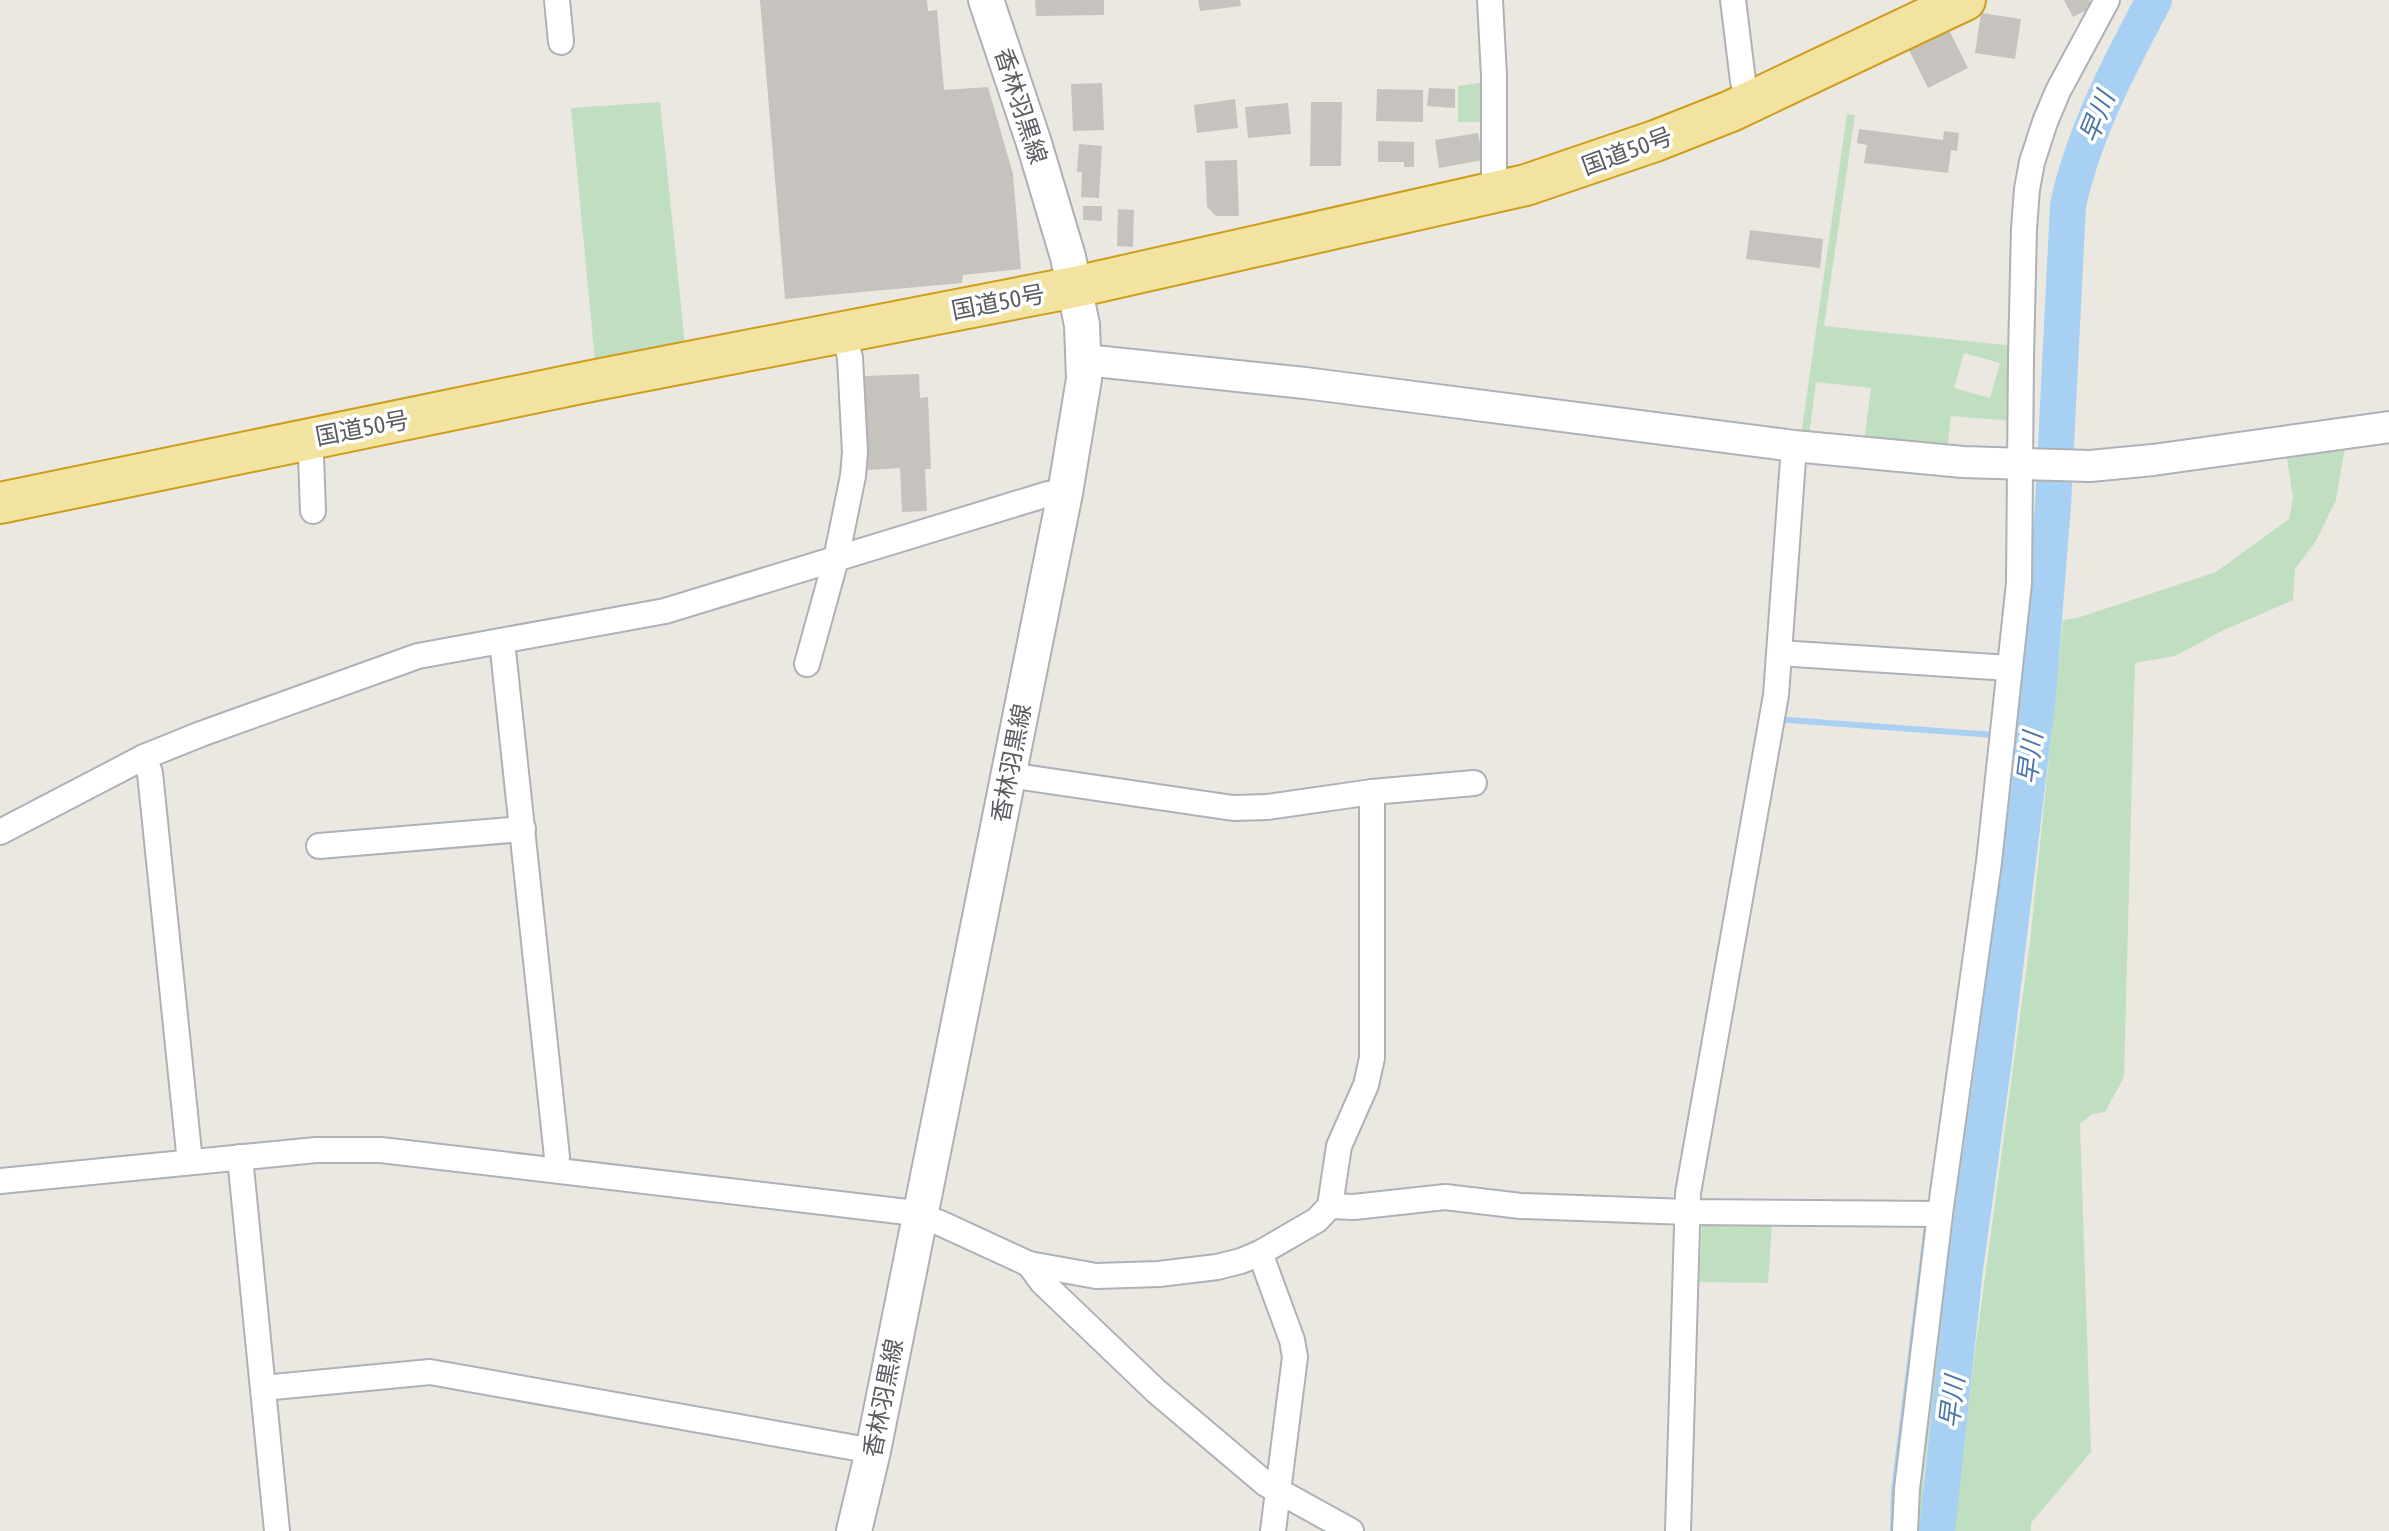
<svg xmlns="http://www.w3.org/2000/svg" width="2389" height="1531" font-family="'Asap Condensed','Noto Sans JP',sans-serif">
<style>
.green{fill:#c0dfc1;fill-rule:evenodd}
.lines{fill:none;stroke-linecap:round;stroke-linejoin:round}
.stream{stroke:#a7d0f3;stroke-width:6}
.river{stroke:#a7d0f3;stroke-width:36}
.building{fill:#c6c3be}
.minor-casing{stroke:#aeb1b5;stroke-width:28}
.tertiary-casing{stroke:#aeb1b5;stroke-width:34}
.secondary-casing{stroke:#adb0b4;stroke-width:38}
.trunk-casing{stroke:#cf9d1b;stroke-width:44}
.minor{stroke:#fff;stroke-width:24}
.tertiary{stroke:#fff;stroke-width:30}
.secondary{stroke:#fff;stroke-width:34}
.trunk{stroke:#f2e3a0;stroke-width:40}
.labels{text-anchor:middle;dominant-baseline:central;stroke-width:7;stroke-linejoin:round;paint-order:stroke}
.street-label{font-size:24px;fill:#595c60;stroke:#fff}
.water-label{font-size:26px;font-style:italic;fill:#4b77aa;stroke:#fff}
</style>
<rect width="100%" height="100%" fill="#eae8e1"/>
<g class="green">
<path d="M 1486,82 L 1486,122 L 1458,122 L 1458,86 Z"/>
<path d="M 660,102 L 685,344 L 595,361 L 571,108 Z"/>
<path d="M 1847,114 L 1855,115 L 1824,326 L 2014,346 L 2013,421 L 1951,416 L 1947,451 L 1864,442 L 1871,388 L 1816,382 L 1809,437 L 1801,435 ZM 1964,353 L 2000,363 L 1990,398 L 1954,388 Z"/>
<path d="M 2346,441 L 2336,500 L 2316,541 L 2295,569 L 2293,600 L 2224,630 L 2175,656 L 2135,663 L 2124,1077 L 2105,1112 L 2092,1114 L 2080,1124 L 2091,1452 L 2031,1523 L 2031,1531 L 1953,1531 L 1976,1344 L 2030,942 L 2063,620 L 2080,617 L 2216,572 L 2289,519 L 2293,498 L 2286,451 Z"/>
<path d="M 1961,1092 L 1971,1094 L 1924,1475 L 1922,1531 L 1911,1531 Z"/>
<path d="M 1702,1221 L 1772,1223 L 1768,1283 L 1699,1282 Z"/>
</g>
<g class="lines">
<g class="stream">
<path d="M 2026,695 L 2038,695"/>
<path d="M 1781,723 L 1782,720 L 1788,720 L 1994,735"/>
<path d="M 1893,1531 L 1894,1491 L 1927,1225"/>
</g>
<path class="river" d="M 1937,1531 L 1965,1269 L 1994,1059 L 2038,695 L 2053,505 L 2068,205 C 2084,132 2119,66 2154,0"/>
</g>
<g class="building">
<path d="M 760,0 L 927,0 L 928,11 L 937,10 L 944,90 L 988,87 L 1013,174 L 1021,269 L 963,275 L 962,283 L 785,299 Z"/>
<path d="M 1035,0 L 1104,0 L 1104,15 L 1036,16 Z"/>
<path d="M 1198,0 L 1240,0 L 1241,6 L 1200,11 Z"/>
<path d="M 2064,0 L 2089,0 L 2093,7 L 2073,17 Z"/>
<path d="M 1981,13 L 2021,19 L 2015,59 L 1975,53 Z"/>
<path d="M 1948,28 L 1968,68 L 1928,88 L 1908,48 Z"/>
<path d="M 1102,83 L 1104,130 L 1073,131 L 1071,84 Z"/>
<path d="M 1429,88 L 1455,89 L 1455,108 L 1427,106 Z"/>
<path d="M 1377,89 L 1423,90 L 1423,122 L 1376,121 Z"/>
<path d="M 1235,99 L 1238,128 L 1197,133 L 1194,105 Z"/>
<path d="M 1311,102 L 1342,102 L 1341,166 L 1310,166 Z"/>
<path d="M 1288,103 L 1291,134 L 1248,138 L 1245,107 Z"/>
<path d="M 1859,129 L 1943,140 L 1944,131 L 1959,133 L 1957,151 L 1951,150 L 1948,173 L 1864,163 L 1867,145 L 1857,143 Z"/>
<path d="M 1478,133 L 1483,160 L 1439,168 L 1435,140 Z"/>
<path d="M 1378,141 L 1414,142 L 1414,167 L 1404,167 L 1404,162 L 1378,162 Z"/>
<path d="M 1079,144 L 1102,146 L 1099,198 L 1081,197 L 1082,172 L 1077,172 Z"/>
<path d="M 1237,160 L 1239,216 L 1216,216 L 1207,207 L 1205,161 Z"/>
<path d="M 1083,206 L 1102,206 L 1102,221 L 1083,220 Z"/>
<path d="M 1118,209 L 1134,210 L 1133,247 L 1117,246 Z"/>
<path d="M 1750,230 L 1823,239 L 1820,268 L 1746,259 Z"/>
<path d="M 919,374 L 920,398 L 928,397 L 931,469 L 925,469 L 927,511 L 902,512 L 900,468 L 868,470 L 864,376 Z"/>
</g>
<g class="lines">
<defs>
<g id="minor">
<path d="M 557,0 L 561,42"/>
<path d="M 1490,0 L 1494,76 L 1494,193"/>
<path d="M 1733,0 L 1743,81 L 1749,103"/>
<path d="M 308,439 L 311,456 L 313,511"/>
<path d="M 502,641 L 557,1157 L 555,1170"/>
<path d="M 1779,653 L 2009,668"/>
<path d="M 807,664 L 836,559 L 853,476 L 855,452 L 850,358 L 844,332"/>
<path d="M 144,757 L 150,773 L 190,1162"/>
<path d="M 1009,775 L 1233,808 L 1267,807 L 1372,792 L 1474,783"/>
<path d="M 0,832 L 144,757 L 201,734 L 418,656 L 665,611 L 1048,494 L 1065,493"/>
<path d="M 319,846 L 523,829"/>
<path d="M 240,1157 L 277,1531"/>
<path d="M 0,1181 L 316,1150 L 381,1150 L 907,1212 L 940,1223 L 1029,1264 L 1096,1276 L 1159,1274 L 1217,1267 L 1241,1261 L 1260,1253 L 1317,1220 L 1330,1206 L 1339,1146 L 1366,1085 L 1372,1058 L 1372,792"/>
<path d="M 1330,1206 L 1354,1207 L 1445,1197 L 1521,1206 L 1687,1212 L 1940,1214"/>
<path d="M 1260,1253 L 1292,1340 L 1295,1357 L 1273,1531"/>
<path d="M 1029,1264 L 1042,1282 L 1156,1391 L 1266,1484 L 1351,1531"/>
<path d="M 263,1388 L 430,1372 L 873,1451"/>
<path d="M 1678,1531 L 1688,1193 L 1776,695 L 1794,446"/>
<path d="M 1905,1531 L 1907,1489 L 1940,1214 L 1989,862 L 2019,583 L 2021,356 L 2024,229 L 2027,189 L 2032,162 L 2045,122 L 2058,91 L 2107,0"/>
</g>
<path id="tertiary" d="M 1085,360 L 1305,383 L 1794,446 L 1963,462 L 2090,466 L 2153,460 L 2389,427"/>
<path id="secondary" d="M 854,1531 L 873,1451 L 1065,493 L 1084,379 L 1082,325 L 1068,257 L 1033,140 L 986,0"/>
<path id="trunk" d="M 0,503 L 591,381 L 1075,287 L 1526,185 L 1655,141 L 1731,111 L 1965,0"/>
</defs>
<use href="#minor" class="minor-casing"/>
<use href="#tertiary" class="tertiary-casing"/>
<use href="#secondary" class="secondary-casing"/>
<use href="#trunk" class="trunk-casing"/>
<use href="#minor" class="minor"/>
<use href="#tertiary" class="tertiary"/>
<use href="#secondary" class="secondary"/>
<use href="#trunk" class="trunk"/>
</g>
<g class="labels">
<g class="street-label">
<text transform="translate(1021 106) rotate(72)">香林羽黒線</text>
<text transform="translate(1627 151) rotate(-20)">国道50号</text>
<text transform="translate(998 302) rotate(-11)">国道50号</text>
<text transform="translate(362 428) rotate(-11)">国道50号</text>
<text transform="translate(1011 763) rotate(-79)">香林羽黒線</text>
<text transform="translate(883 1398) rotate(-79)">香林羽黒線</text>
</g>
<g class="water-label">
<text transform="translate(2097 117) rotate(-68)">早川</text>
<text transform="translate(2030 758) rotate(-83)">早川</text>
<text transform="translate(1952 1402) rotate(-83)">早川</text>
</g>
</g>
</svg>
